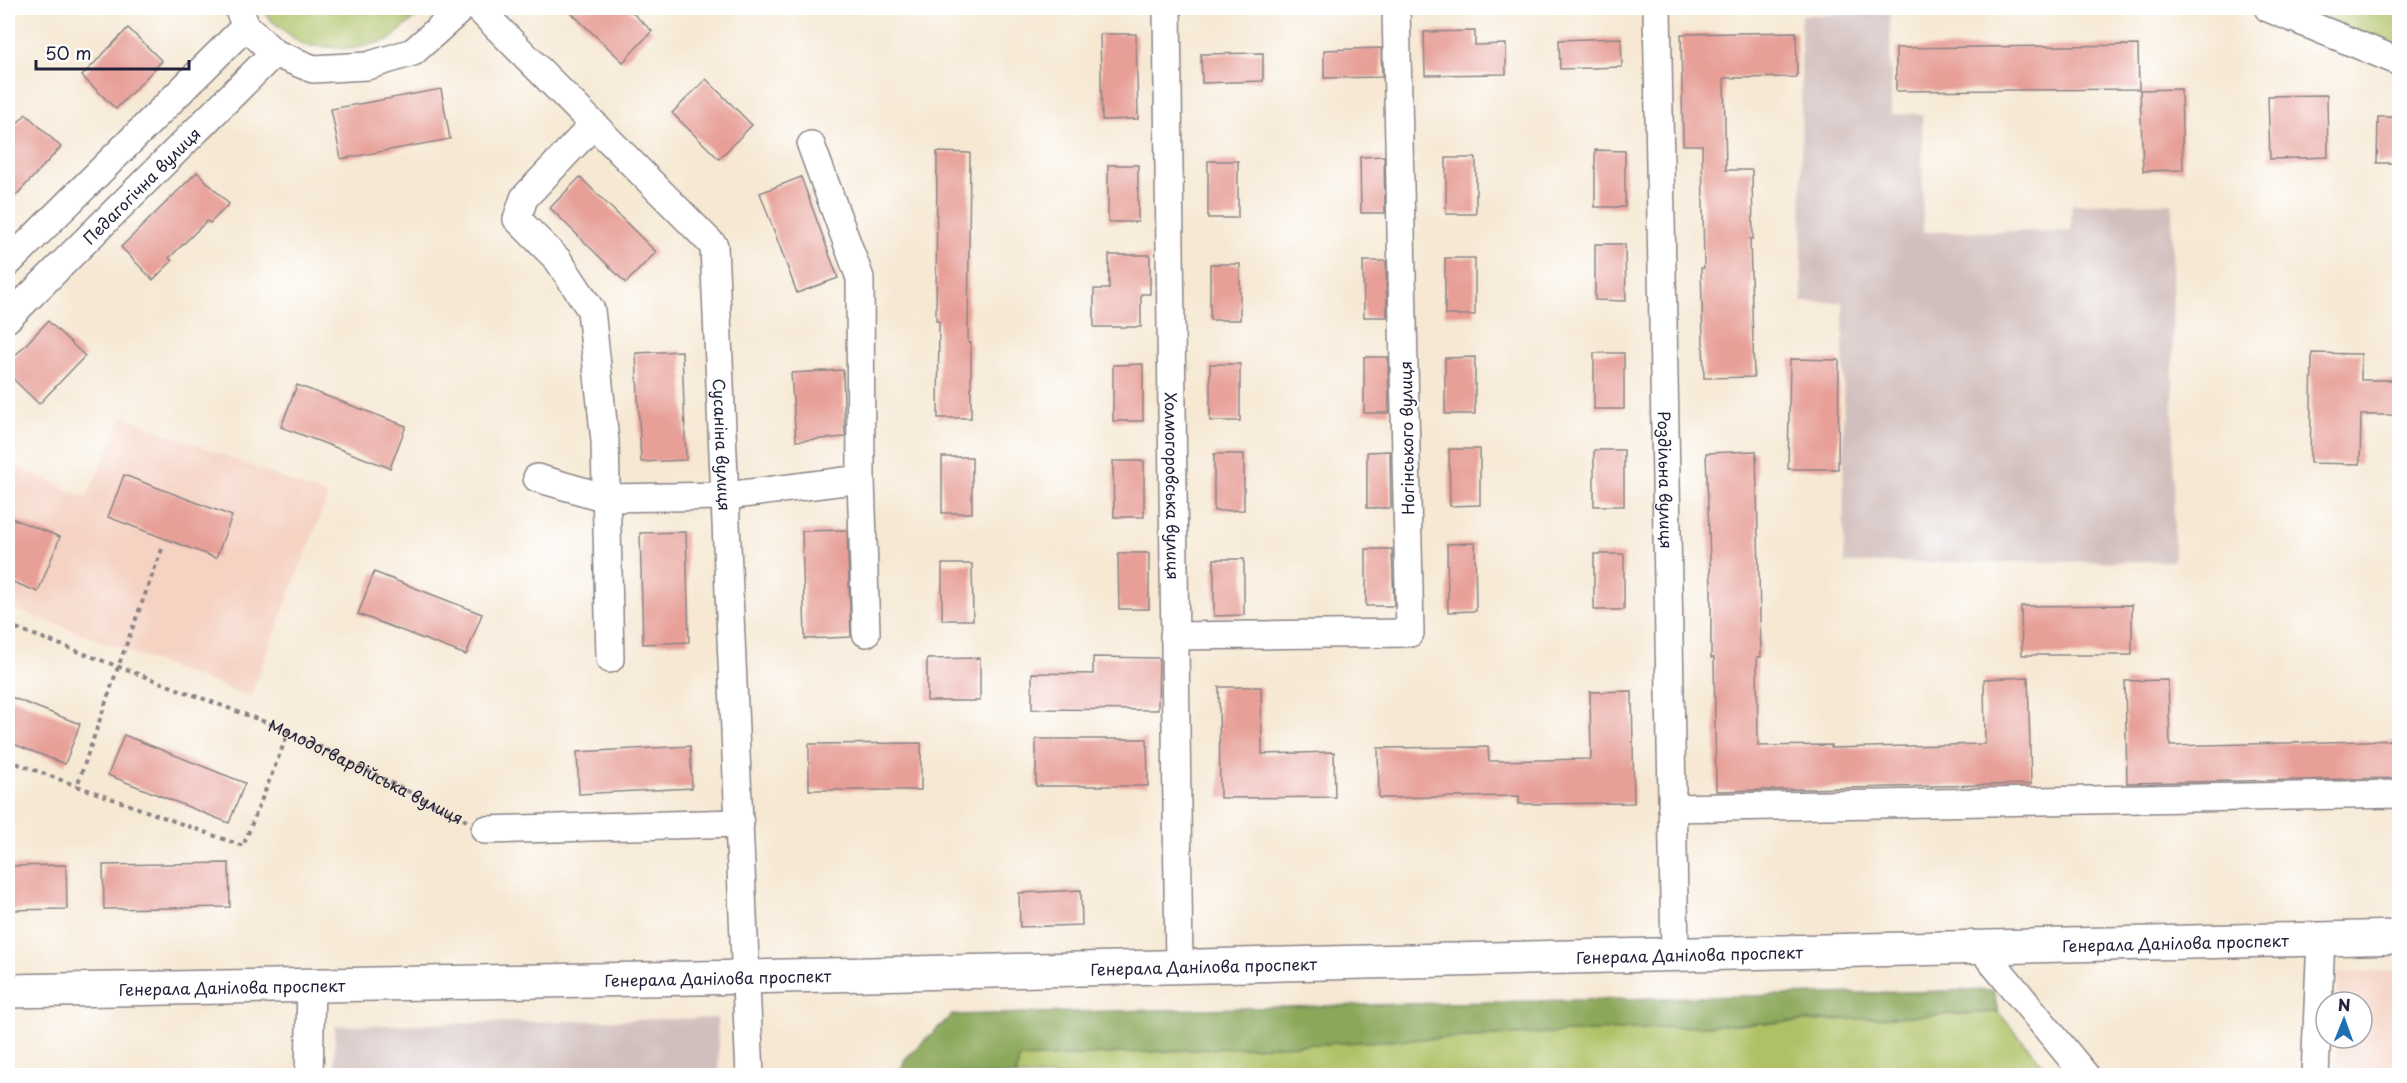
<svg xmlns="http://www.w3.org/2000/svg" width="2407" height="1083" font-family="'Playpen Sans',sans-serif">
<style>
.built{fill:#f5d2c2}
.industrial{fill:#d1bfbd}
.green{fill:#aec165;stroke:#687250;stroke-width:1.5}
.forest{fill:#8aa75a;stroke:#56644a;stroke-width:1.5}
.building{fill:#e79f97}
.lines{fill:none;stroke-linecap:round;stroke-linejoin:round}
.minor-casing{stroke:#8c8587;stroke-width:30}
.major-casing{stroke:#8c8587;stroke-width:36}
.path{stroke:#8c8587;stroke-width:4;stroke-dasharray:4.5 4.5;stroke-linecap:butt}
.minor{stroke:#fff;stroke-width:27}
.major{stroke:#fff;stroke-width:33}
.labels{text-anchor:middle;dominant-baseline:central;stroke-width:4.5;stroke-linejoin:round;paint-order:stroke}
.street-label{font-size:16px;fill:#22223b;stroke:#fff}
</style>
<rect width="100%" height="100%" fill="#fff"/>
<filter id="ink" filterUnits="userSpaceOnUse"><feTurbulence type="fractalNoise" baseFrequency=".0167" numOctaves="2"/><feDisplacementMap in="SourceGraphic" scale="12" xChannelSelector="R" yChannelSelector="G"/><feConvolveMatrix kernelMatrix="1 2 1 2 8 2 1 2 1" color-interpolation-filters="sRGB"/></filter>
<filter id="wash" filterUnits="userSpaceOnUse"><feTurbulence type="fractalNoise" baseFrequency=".008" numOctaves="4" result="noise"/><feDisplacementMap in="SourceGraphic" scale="24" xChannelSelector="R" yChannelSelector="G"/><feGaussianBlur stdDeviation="1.35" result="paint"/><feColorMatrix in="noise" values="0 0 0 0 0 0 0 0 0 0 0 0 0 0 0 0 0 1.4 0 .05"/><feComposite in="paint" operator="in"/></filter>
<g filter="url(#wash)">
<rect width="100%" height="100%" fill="#f6e8d3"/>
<g class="built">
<path d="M 123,416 L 328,496 L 250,697 L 8,606 L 8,463 L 87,498 Z"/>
<path d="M 2399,970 L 2399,1075 L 2337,1075 L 2337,1038 L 2362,1038 L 2362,1002 L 2338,1002 L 2339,973 Z"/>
</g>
<g class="industrial">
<path d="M 1890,13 L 1891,114 L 1922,114 L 1923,232 L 2071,231 L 2072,204 L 2172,203 L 2174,561 L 1844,563 L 1843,302 L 1802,302 L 1801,15 Z"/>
<path d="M 717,1018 L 719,1075 L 334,1075 L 335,1026 Z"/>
</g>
<g class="green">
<path d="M 261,8 L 426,8 L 389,40 L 351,49 L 303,45 L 271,20 Z"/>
<path d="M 2261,8 L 2399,8 L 2399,64 Z"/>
<path d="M 1998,1012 L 2052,1075 L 1016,1076 L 1019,1058 Z"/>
</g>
<path class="forest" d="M 1993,990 L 1998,1012 L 1019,1058 L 1016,1075 L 899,1075 L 905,1059 L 952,1015 Z"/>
<g id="blocks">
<g class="building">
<path d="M 566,8 L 627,8 L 652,31 L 623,62 Z"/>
<path d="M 128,28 L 162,61 L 116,109 L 82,76 Z"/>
<path d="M 1475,31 L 1475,45 L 1506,44 L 1506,74 L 1425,75 L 1424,32 Z"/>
<path d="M 1796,32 L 1797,77 L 1724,78 L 1726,170 L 1752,170 L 1753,239 L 1750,239 L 1754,377 L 1704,378 L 1701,268 L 1704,268 L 1702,145 L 1683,145 L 1681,34 Z"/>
<path d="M 1100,34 L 1136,34 L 1138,119 L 1102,120 Z"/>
<path d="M 1621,38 L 1622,67 L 1560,69 L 1559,40 Z"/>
<path d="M 2138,45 L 2139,89 L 1896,91 L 1896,48 Z"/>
<path d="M 1381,48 L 1382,77 L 1324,78 L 1324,50 Z"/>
<path d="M 1263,53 L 1263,81 L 1202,83 L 1201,54 Z"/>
<path d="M 706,79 L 752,125 L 719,159 L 672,113 Z"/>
<path d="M 441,89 L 450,139 L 341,159 L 331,109 Z"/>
<path d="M 2181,89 L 2183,170 L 2143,171 L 2140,90 Z"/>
<path d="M 2327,95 L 2328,157 L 2270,159 L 2268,96 Z"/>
<path d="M 26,114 L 61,147 L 8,204 L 8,133 Z"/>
<path d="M 2378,117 L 2400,117 L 2400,163 L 2377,163 Z"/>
<path d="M 1595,150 L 1625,151 L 1625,207 L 1595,207 Z"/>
<path d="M 937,152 L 970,153 L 968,343 L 971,343 L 971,418 L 938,418 L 939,321 L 936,321 Z"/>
<path d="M 1384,156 L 1385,213 L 1361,213 L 1360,157 Z"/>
<rect x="1446" y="158" width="30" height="56"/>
<rect x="1208" y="161" width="30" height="57"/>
<rect x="1108" y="165" width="30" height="57"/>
<path d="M 197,172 L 229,204 L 210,223 L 207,221 L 169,258 L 172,261 L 153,280 L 121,247 Z"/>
<path d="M 580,177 L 656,252 L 626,283 L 550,208 Z"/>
<path d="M 801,177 L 838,278 L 797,293 L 760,193 Z"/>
<path d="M 1595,244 L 1625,244 L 1626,301 L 1595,300 Z"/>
<path d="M 1109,255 L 1150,255 L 1150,294 L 1141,294 L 1141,327 L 1094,327 L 1094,289 L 1109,289 Z"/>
<rect x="1445" y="258" width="30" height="57"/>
<path d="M 1363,261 L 1386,261 L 1387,317 L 1364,317 Z"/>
<rect x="1210" y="264" width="30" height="56"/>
<path d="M 48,321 L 85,356 L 39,404 L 8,374 L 8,363 Z"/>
<path d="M 682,351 L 686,460 L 641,462 L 636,353 Z"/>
<rect x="1594" y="353" width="30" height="56"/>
<path d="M 2312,353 L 2361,354 L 2361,380 L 2400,380 L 2400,415 L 2361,415 L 2360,464 L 2310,463 Z"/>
<path d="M 1364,357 L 1388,357 L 1389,413 L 1364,413 Z"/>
<path d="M 1475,357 L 1475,414 L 1445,414 L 1445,358 Z"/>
<path d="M 1790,359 L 1839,360 L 1838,469 L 1788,469 Z"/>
<path d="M 1143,364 L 1143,421 L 1113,421 L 1113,365 Z"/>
<rect x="1210" y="364" width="30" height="57"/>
<path d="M 843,370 L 845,437 L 796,441 L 791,373 Z"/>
<path d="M 297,385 L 406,426 L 390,468 L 281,427 Z"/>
<path d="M 1449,449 L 1480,449 L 1480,505 L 1450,506 Z"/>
<rect x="1594" y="450" width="30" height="56"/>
<path d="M 1390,451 L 1391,508 L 1367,508 L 1367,452 Z"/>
<path d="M 1756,451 L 1761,657 L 1757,657 L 1758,746 L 1831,745 L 1831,748 L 1985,744 L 1984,679 L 2028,677 L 2031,784 L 1716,791 L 1714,658 L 1711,658 L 1711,588 L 1706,453 Z"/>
<path d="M 1214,454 L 1244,454 L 1244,510 L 1214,511 Z"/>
<rect x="942" y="457" width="30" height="56"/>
<path d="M 1113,461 L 1144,461 L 1144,517 L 1114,517 Z"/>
<path d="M 124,475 L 232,516 L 216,558 L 108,517 Z"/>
<path d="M 11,518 L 60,537 L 38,592 L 8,580 L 8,527 Z"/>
<path d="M 847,530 L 851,637 L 805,639 L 802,531 Z"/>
<path d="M 686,532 L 689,642 L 643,644 L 640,533 Z"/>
<path d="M 1475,543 L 1476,611 L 1448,612 L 1447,544 Z"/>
<path d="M 1366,549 L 1392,549 L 1394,606 L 1366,606 Z"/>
<path d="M 1118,553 L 1149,553 L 1149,609 L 1119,609 Z"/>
<rect x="1594" y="554" width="30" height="56"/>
<path d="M 1214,559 L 1244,559 L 1244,615 L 1214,616 Z"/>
<path d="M 942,564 L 972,564 L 973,620 L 942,620 Z"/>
<path d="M 374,572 L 482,614 L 466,655 L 358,614 Z"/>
<path d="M 2132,605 L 2132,655 L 2022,655 L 2021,606 Z"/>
<path d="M 1093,657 L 1159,658 L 1158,710 L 1032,709 L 1032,673 L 1093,674 Z"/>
<path d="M 980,658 L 980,701 L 927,701 L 927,659 Z"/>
<path d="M 2168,680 L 2170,746 L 2400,740 L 2400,778 L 2127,783 L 2125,681 Z"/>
<path d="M 1219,687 L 1261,687 L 1262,754 L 1334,752 L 1335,797 L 1220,798 Z"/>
<path d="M 1632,691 L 1634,803 L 1519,804 L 1519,796 L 1379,798 L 1378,748 L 1488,747 L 1489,761 L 1591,759 L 1590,692 Z"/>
<path d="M 8,696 L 80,724 L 65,764 L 8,742 Z"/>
<path d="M 124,735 L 245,783 L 229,823 L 108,775 Z"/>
<path d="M 1036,739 L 1147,739 L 1148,786 L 1036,786 Z"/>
<path d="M 921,743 L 921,790 L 809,790 L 809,744 Z"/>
<path d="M 690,746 L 692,788 L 579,794 L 577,752 Z"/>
<path d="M 229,863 L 230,907 L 104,909 L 103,865 Z"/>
<path d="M 66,865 L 67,909 L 8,910 L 8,866 Z"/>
<path d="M 1081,890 L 1082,925 L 1020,927 L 1019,893 Z"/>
</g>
</g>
</g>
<g filter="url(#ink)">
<use href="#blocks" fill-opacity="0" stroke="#8c8587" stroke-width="1.5"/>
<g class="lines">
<defs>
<g id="minor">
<path d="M 238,8 L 246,26 L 274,53 L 313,69 L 367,66 L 413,52 L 462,8"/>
<path id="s2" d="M 478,8 L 714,246 L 750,1076"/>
<path id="s3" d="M 1167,8 L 1179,967"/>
<path id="s4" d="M 1657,8 L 1675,953"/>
<path d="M 2268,8 L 2400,62"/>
<path d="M 594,124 L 524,198 L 517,219 L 558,260 L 591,310 L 605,441 L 610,659"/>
<path d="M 811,145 L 860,278 L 861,479 L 866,633"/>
<path d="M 8,263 L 246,26"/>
<path id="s5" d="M 8,318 L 274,53"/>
<path d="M 537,478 L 606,498 L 726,496 L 861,479"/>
<path d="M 1174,636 L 1410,633 L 1396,8"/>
<path d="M 1672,808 L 2400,794"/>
<path d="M 485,830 L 740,823"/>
<path d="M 1979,946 L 2086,1076"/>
<path d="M 309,1076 L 311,985"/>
<path d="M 2315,1076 L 2321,938"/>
</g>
<g id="major">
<path id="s6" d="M 8,991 L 747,977 L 2400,937"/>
</g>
</defs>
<use href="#minor" class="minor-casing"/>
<use href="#major" class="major-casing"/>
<g class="path">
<path d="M 162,549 L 118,667 L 77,786 L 243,846 L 289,731"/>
<path id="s1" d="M 8,625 L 289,731 L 467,821"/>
<path d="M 8,760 L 77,786"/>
</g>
<use href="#minor" class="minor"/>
<use href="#major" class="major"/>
</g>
</g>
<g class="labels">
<g class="street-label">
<text stroke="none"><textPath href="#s5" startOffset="188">Педагогічна вулиця</textPath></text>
<text transform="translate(1406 438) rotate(-91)">Ногінського вулиця</text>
<text stroke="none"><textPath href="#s2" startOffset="534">Сусаніна вулиця</textPath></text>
<text stroke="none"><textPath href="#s4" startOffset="472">Роздільна вулиця</textPath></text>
<text stroke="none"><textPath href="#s3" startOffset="478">Холмогоровська вулиця</textPath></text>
<text stroke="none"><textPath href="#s1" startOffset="387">Молодогвардійська вулиця</textPath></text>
<text stroke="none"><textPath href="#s6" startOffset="2168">Генерала Данілова проспект</textPath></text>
<text stroke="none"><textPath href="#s6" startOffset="1682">Генерала Данілова проспект</textPath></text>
<text stroke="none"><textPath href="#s6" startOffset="1196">Генерала Данілова проспект</textPath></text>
<text stroke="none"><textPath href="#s6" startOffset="710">Генерала Данілова проспект</textPath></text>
<text stroke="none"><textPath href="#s6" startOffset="224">Генерала Данілова проспект</textPath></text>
</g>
</g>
<rect width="2407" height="1083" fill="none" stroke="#fff" stroke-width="30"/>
<g transform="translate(2344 1020) rotate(1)"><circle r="28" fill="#ffffff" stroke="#a7a7b1" stroke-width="1.5"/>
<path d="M0-4.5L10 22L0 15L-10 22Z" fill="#1f6fb2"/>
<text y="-9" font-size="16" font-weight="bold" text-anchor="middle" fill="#22223b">N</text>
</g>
<path d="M36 60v9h153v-9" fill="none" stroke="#22223b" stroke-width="3"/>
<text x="45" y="60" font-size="18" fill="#22223b" stroke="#ffffff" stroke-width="4.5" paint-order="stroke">50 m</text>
</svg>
